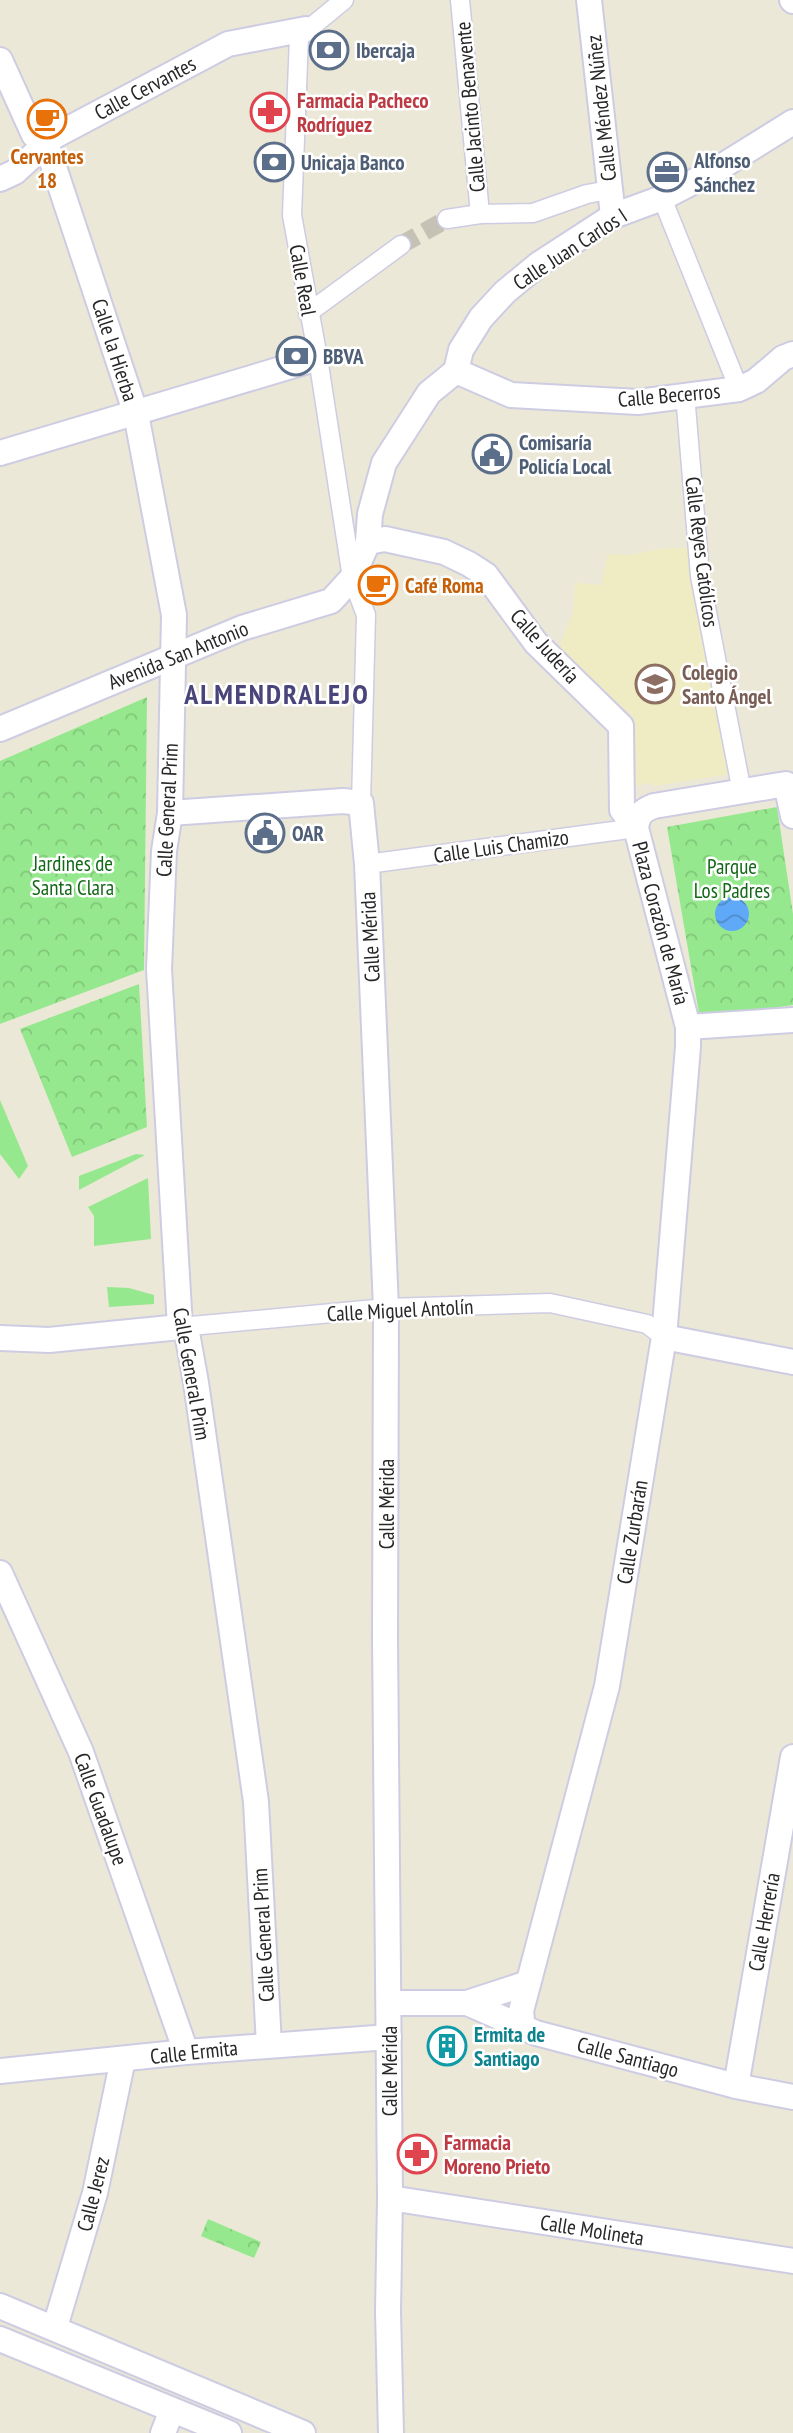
<svg xmlns="http://www.w3.org/2000/svg" width="793" height="2433" font-family="'PT Sans Narrow',sans-serif">
<style>
.education{fill:#efecc4}
.grass{fill:#96e88e}
.forest{fill:url(#forest-crowns)}
.water{fill:url(#water-waves)}
.lines{fill:none;stroke-linecap:round;stroke-linejoin:round}
.pedestrian-tunnel{stroke:#c5c1b4;stroke-width:18;stroke-dasharray:18 9;stroke-linecap:butt}
.pedestrian-casing{stroke:#cecce2;stroke-width:21}
.minor-casing{stroke:#cecce2;stroke-width:28}
.pedestrian{stroke:#fff;stroke-width:18}
.minor{stroke:#fff;stroke-width:24}
.labels{text-anchor:middle;dominant-baseline:central;stroke-width:5;stroke-linejoin:round;paint-order:stroke}
.service-label{font-size:21px;font-weight:bold;fill:#4e5e75;stroke:#fff;text-anchor:start}
.street-label{font-size:21px;fill:#272727;stroke:#fff}
.health-label{font-size:21px;font-weight:bold;fill:#be3a42;stroke:#fff;text-anchor:start}
.food-label{font-size:21px;font-weight:bold;fill:#c56008;stroke:#fff}
.education-label{font-size:21px;font-weight:bold;fill:#785e54;stroke:#fff;text-anchor:start}
.park-label{font-size:21px;fill:#136817;stroke:#fff}
.culture-label{font-size:21px;font-weight:bold;fill:#0d838f;stroke:#fff;text-anchor:start}
.district-label{font-size:28px;font-weight:bold;letter-spacing:2px;fill:#49457b;stroke:#fff}
</style>
<defs>
<pattern id="forest-crowns" width="20" height="18" patternUnits="userSpaceOnUse" patternTransform="scale(1.75)"><rect width="20" height="18" fill="#96e88e"/><path d="M2 6a3 3 0 1 1 6 0M12 15a3 3 0 1 1 6 0" fill="none" stroke="#81c77a"/></pattern>
<pattern id="water-waves" width="16" height="10" patternUnits="userSpaceOnUse" patternTransform="scale(1.75)"><rect width="16" height="10" fill="#60a9f8"/><path d="M0 5q4-4 8 0t8 0" fill="none" stroke="#4f8ac9"/></pattern>
</defs>
<rect width="100%" height="100%" fill="#ece8d7"/>
<path class="education" d="M 692,547 L 731,774 L 653,786 L 652,783 L 633,786 L 634,718 L 558,649 L 573,613 L 575,583 L 601,585 L 608,554 L 631,555 L 660,549 Z"/>
<g class="grass">
<path d="M 0,1100 L 28,1166 L 19,1179 L 0,1154 Z"/>
<path d="M 136,1154 L 145,1155 L 79,1190 L 79,1176 Z"/>
<path d="M 148,1178 L 151,1239 L 94,1246 L 94,1216 L 88,1207 Z"/>
<path d="M 107,1287 L 129,1288 L 154,1295 L 154,1304 L 109,1307 Z"/>
</g>
<g class="forest">
<path d="M 147,697 L 144,970 L 0,1024 L 0,761 Z"/>
<path d="M 777,807 L 793,914 L 793,1005 L 700,1019 L 667,827 Z"/>
<path d="M 139,984 L 147,1127 L 72,1157 L 20,1029 Z"/>
<path d="M 208,2219 L 261,2242 L 254,2258 L 201,2236 Z"/>
</g>
<circle class="water" cx="732" cy="914" r="17"/>
<g class="lines">
<path class="pedestrian-tunnel" d="M 401,245 L 447,219"/>
<defs>
<g id="pedestrian">
<path d="M 344,0 L 299,37 L 292,215 L 318,358 L 352,578 L 366,615 L 361,803"/>
<path d="M 460,0 L 480,214"/>
<path d="M 662,198 L 739,389"/>
<path d="M 447,219 L 480,214 L 533,213 L 587,194 L 609,190"/>
<path d="M 308,313 L 401,245"/>
<path d="M 685,394 L 700,576 L 742,792"/>
<path d="M 367,864 L 636,828"/>
<path d="M 180,1327 L 386,1308 L 550,1303 L 647,1324 L 664,1337"/>
</g>
<g id="minor">
<path d="M 589,0 L 613,216"/>
<path d="M 792,0 L 793,1"/>
<path d="M 0,60 L 34,135 L 46,143 L 136,414 L 174,615 L 170,813 L 164,851 L 159,969 L 180,1327 L 187,1333 L 196,1383 L 256,1802 L 269,2045"/>
<path d="M 0,179 L 15,172 L 53,137 L 228,44 L 306,29"/>
<path d="M 456,371 L 461,350 L 481,318 L 505,292 L 539,264 L 613,216 L 662,198 L 716,170 L 793,122"/>
<path d="M 456,371 L 511,395 L 638,402 L 739,389 L 756,381 L 783,358 L 793,354"/>
<path d="M 0,453 L 318,358"/>
<path d="M 368,542 L 385,539 L 444,552 L 469,564 L 486,575 L 536,643 L 621,726 L 622,810 L 636,828"/>
<path d="M 0,729 L 242,628 L 331,601 L 352,578 L 368,542 L 370,514 L 384,463 L 429,393 L 456,371"/>
<path d="M 170,813 L 343,801 L 361,803 L 367,864 L 386,1308 L 385,1639 L 390,2198 L 388,2312 L 391,2433"/>
<path d="M 793,816 L 786,784 L 654,806 C 641,811 638,815 636,828 L 688,1027 L 793,1020"/>
<path d="M 664,1337 L 793,1362"/>
<path d="M 0,1338 L 49,1340 L 180,1327"/>
<path d="M 0,1573 L 81,1752 L 186,2052"/>
<path d="M 389,2003 L 467,2003 L 528,1983"/>
<path d="M 467,2003 L 536,2033 L 736,2086 L 793,2097"/>
<path d="M 523,2029 L 521,2011 L 607,1686 L 664,1337 L 688,1047 L 688,1027"/>
<path d="M 0,2071 L 186,2052 L 389,2037"/>
<path d="M 736,2086 L 793,1757"/>
<path d="M 390,2198 L 793,2261"/>
<path d="M 0,2306 L 303,2433"/>
<path d="M 55,2327 L 95,2193 L 123,2059"/>
<path d="M 0,2339 L 229,2433"/>
<path d="M 163,2433 L 172,2410"/>
</g>
</defs>
<use href="#pedestrian" class="pedestrian-casing"/>
<use href="#minor" class="minor-casing"/>
<use href="#pedestrian" class="pedestrian"/>
<use href="#minor" class="minor"/>
</g>
<defs>
<symbol id="bank-ring" viewBox="-11 -11 22 22"><circle r="9.5" fill="#fff" stroke="#5c6f8a" stroke-width="1.5"/><path d="M-6-4H6V4H-6ZM0-2.3a2.3 2.3 0 1 0 0 4.6a2.3 2.3 0 1 0 0-4.6Z" fill="#5c6f8a"/></symbol>
<symbol id="pharmacy-ring" viewBox="-11 -11 22 22"><circle r="9.5" fill="#fff" stroke="#e0444e" stroke-width="1.5"/><path d="M-2-6h4v4h4v4h-4v4h-4v-4h-4v-4h4Z" fill="#e0444e"/></symbol>
<symbol id="cafe-ring" viewBox="-11 -11 22 22"><circle r="9.5" fill="#fff" stroke="#e8710a" stroke-width="1.5"/><path d="M-5.5-4.5H6V0H3Q3 3.5 0 3.5H-2.5Q-5.5 3.5-5.5 0ZM3-3.2v2h1.7v-2ZM-6 4.5H4V6H-6Z" fill="#e8710a"/></symbol>
<symbol id="office-ring" viewBox="-11 -11 22 22"><circle r="9.5" fill="#fff" stroke="#5c6f8a" stroke-width="1.5"/><path d="M-6-3h4V-5.5h4V-3h4V5H-6ZM-1-4.5V-3h2v-1.5ZM-6 0V1H6V0Z" fill="#5c6f8a"/></symbol>
<symbol id="civic-ring" viewBox="-11 -11 22 22"><circle r="9.5" fill="#fff" stroke="#5c6f8a" stroke-width="1.5"/><path d="M-.6-6.5H3V-4.5H.6V-3L4-1V1h2V6H-6V1h2V-1L-.6-3ZM-1.2 2.5V6h2.4V2.5Z" fill="#5c6f8a"/></symbol>
<symbol id="school-ring" viewBox="-11 -11 22 22"><circle r="9.5" fill="#fff" stroke="#8d6e63" stroke-width="1.5"/><path d="M0-5L7-2L0 1L-7-2ZM-4 1L0 2.5L4 1V4Q0 6-4 4Z" fill="#8d6e63"/></symbol>
<symbol id="building-ring" viewBox="-11 -11 22 22"><circle r="9.5" fill="#fff" stroke="#0f9aa8" stroke-width="1.5"/><path d="M-4-6H4V6H1V3H-1V6H-4ZM-2.5-4.3h1.7v1.8h-1.7ZM.8-4.3h1.7v1.8H.8ZM-2.5-1h1.7V.8h-1.7ZM.8-1h1.7V.8H.8Z" fill="#0f9aa8"/></symbol>
</defs>
<g fill-rule="evenodd">
<use href="#bank-ring" x="307" y="28" width="44" height="44"/>
<use href="#pharmacy-ring" x="248" y="90" width="44" height="44"/>
<use href="#cafe-ring" x="25" y="97" width="44" height="44"/>
<use href="#bank-ring" x="252" y="140" width="44" height="44"/>
<use href="#office-ring" x="645" y="150" width="44" height="44"/>
<use href="#bank-ring" x="274" y="334" width="44" height="44"/>
<use href="#civic-ring" x="470" y="432" width="44" height="44"/>
<use href="#cafe-ring" x="356" y="563" width="44" height="44"/>
<use href="#school-ring" x="633" y="662" width="44" height="44"/>
<use href="#civic-ring" x="243" y="811" width="44" height="44"/>
<use href="#building-ring" x="425" y="2024" width="44" height="44"/>
<use href="#pharmacy-ring" x="395" y="2132" width="44" height="44"/>
</g>
<g class="labels">
<g class="service-label">
<text x="356" y="50">Ibercaja</text>
<text x="694" y="160">Alfonso<tspan x="694" dy="24">Sánchez</tspan></text>
<text x="301" y="162">Unicaja Banco</text>
<text x="323" y="356">BBVA</text>
<text x="519" y="442">Comisaría<tspan x="519" dy="24">Policía Local</tspan></text>
<text x="292" y="833">OAR</text>
</g>
<g class="street-label">
<text transform="translate(145 88) rotate(-28)">Calle Cervantes</text>
<text transform="translate(470 107) rotate(-95)">Calle Jacinto Benavente</text>
<text transform="translate(601 108) rotate(-96)">Calle Méndez Núñez</text>
<text transform="translate(570 249) rotate(-33)">Calle Juan Carlos I</text>
<text transform="translate(303 280) rotate(80)">Calle Real</text>
<text transform="translate(115 350) rotate(72)">Calle la Hierba</text>
<text transform="translate(669 395) rotate(-5)">Calle Becerros</text>
<text transform="translate(702 552) rotate(83)">Calle Reyes Católicos</text>
<text transform="translate(545 646) rotate(48)">Calle Judería</text>
<text transform="translate(178 655) rotate(-22)">Avenida San Antonio</text>
<text transform="translate(167 810) rotate(-87)">Calle General Prim</text>
<text transform="translate(501 846) rotate(-8)">Calle Luis Chamizo</text>
<text transform="translate(661 923) rotate(75)">Plaza Corazón de María</text>
<text transform="translate(370 937) rotate(-93)">Calle Mérida</text>
<text transform="translate(400 1310) rotate(-3)">Calle Miguel Antolín</text>
<text transform="translate(192 1374) rotate(80)">Calle General Prim</text>
<text transform="translate(386 1504) rotate(-90)">Calle Mérida</text>
<text transform="translate(632 1532) rotate(-81)">Calle Zurbarán</text>
<text transform="translate(101 1809) rotate(70)">Calle Guadalupe</text>
<text transform="translate(764 1922) rotate(-80)">Calle Herrería</text>
<text transform="translate(263 1935) rotate(-93)">Calle General Prim</text>
<text transform="translate(194 2052) rotate(-6)">Calle Ermita</text>
<text transform="translate(628 2057) rotate(15)">Calle Santiago</text>
<text transform="translate(389 2071) rotate(-90)">Calle Mérida</text>
<text transform="translate(93 2194) rotate(-76)">Calle Jerez</text>
<text transform="translate(592 2230) rotate(9)">Calle Molineta</text>
</g>
<g class="health-label">
<text x="297" y="100">Farmacia Pacheco<tspan x="297" dy="24">Rodríguez</tspan></text>
<text x="444" y="2142">Farmacia<tspan x="444" dy="24">Moreno Prieto</tspan></text>
</g>
<g class="food-label">
<text x="47" y="156">Cervantes<tspan x="47" dy="24">18</tspan></text>
<text x="405" y="585" text-anchor="start">Café Roma</text>
</g>
<g class="education-label">
<text x="682" y="672">Colegio<tspan x="682" dy="24">Santo Ángel</tspan></text>
</g>
<g class="park-label">
<text x="73" y="863">Jardines de<tspan x="73" dy="24">Santa Clara</tspan></text>
<text x="732" y="866">Parque<tspan x="732" dy="24">Los Padres</tspan></text>
</g>
<g class="culture-label">
<text x="474" y="2034">Ermita de<tspan x="474" dy="24">Santiago</tspan></text>
</g>
<g class="district-label">
<text x="277" y="693">ALMENDRALEJO</text>
</g>
</g>
</svg>
